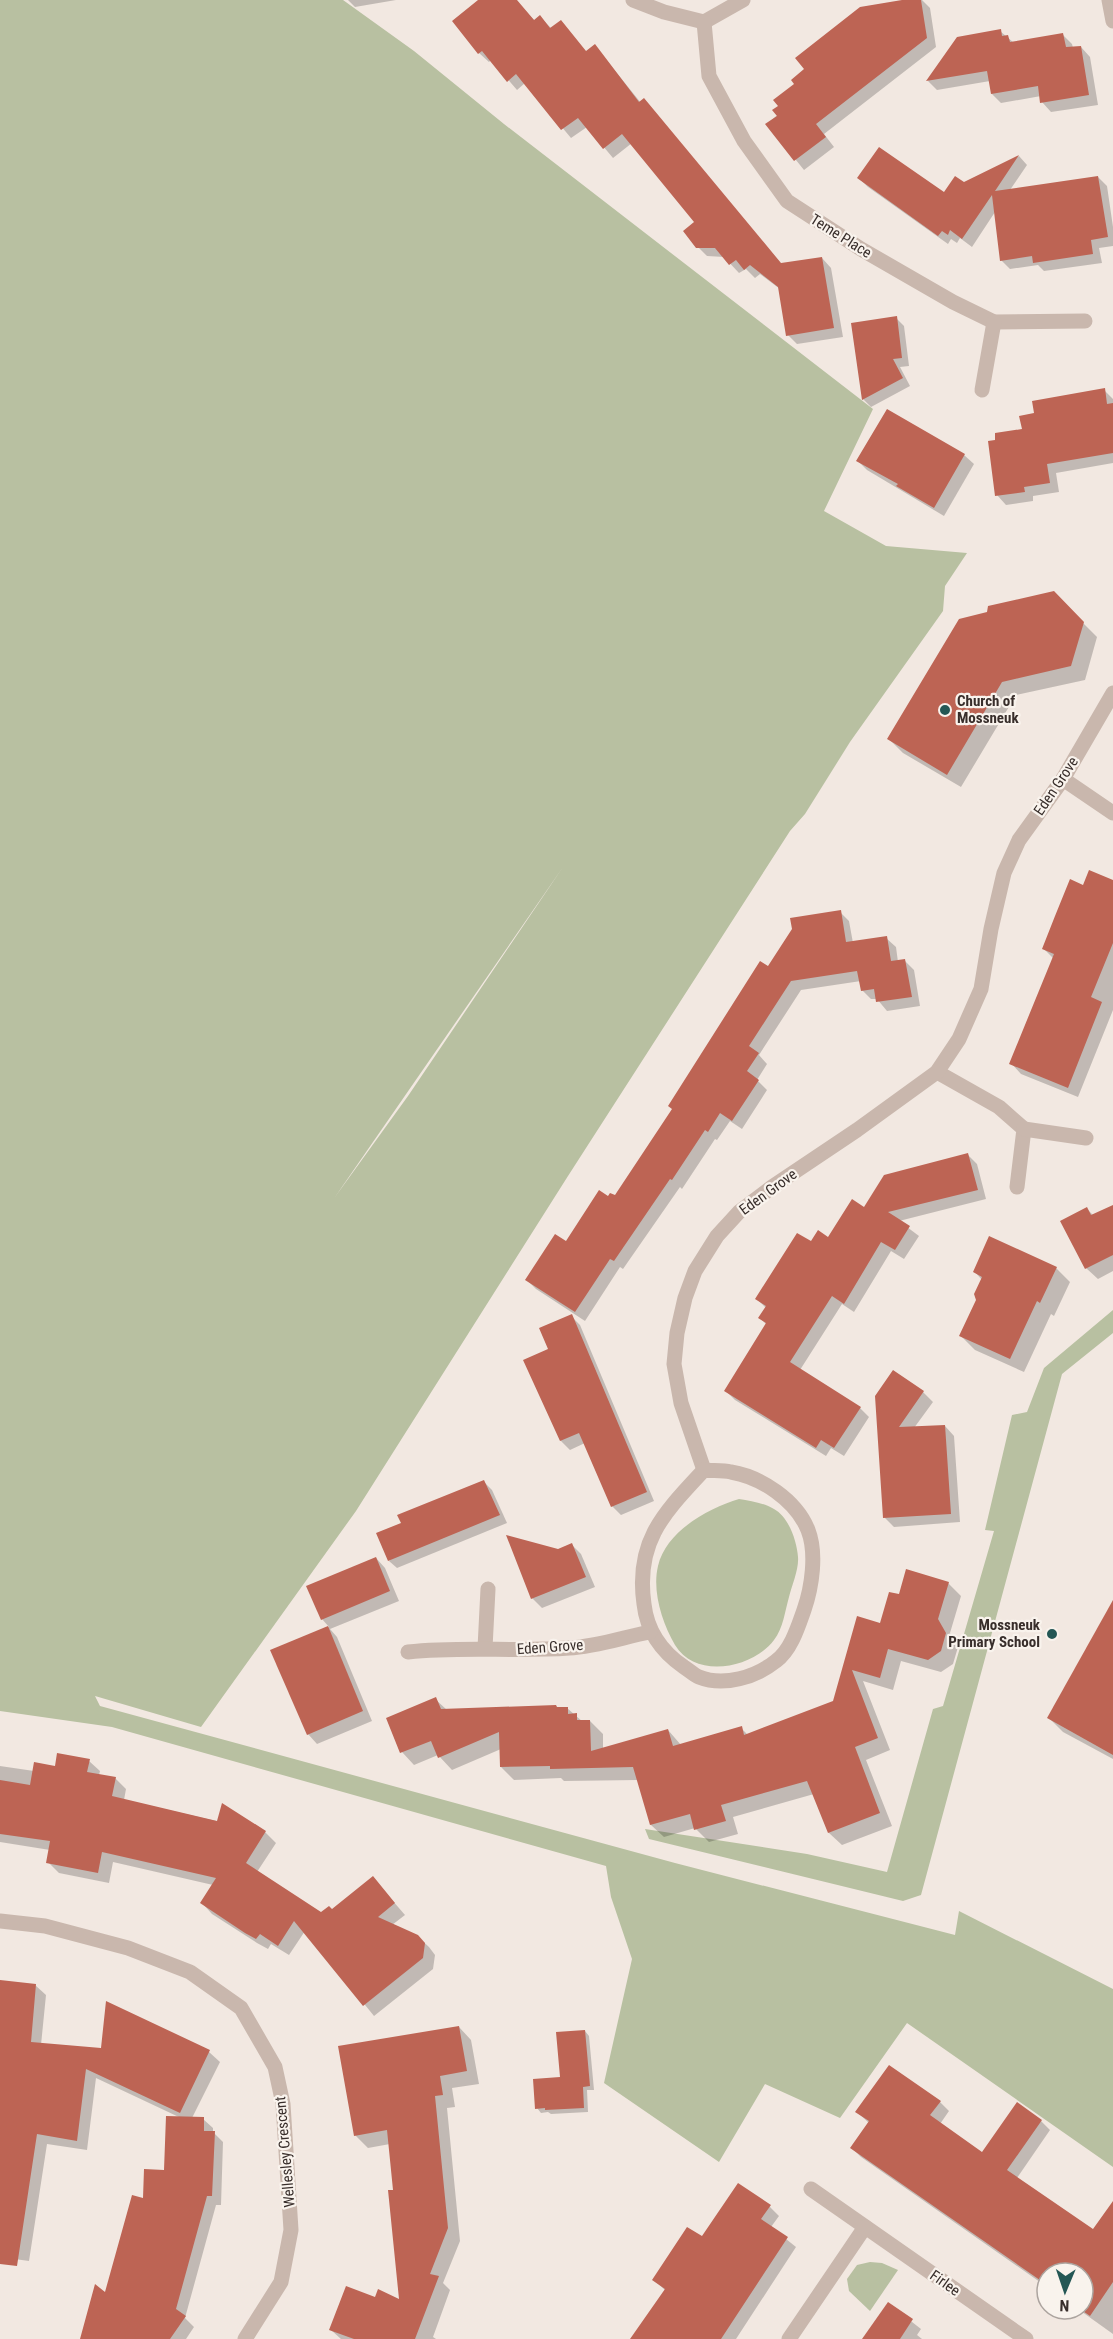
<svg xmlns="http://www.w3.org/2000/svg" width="1113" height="2339" font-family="'Roboto Condensed',sans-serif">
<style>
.green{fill:#b8c0a1;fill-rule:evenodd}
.shadow{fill:#0003}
.building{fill:#bd6454}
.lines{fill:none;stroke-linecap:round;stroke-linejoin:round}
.street{stroke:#c9b7ad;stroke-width:15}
.poi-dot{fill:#245755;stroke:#f9f3ed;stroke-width:2}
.labels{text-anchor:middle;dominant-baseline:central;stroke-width:4.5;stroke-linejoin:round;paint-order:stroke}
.street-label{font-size:15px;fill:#382e2b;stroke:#f9f3ed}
.poi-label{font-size:15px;font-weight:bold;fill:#382e2b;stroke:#f9f3ed;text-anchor:start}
</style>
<rect width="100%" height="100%" fill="#f2e8e1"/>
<g class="green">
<path d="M 0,0 L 343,0 L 414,51 L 504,124 L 873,409 L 824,511 L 886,546 L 967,553 L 945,586 L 943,611 L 850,742 L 805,814 L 790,831 L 568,1176 L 356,1511 L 201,1727 L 95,1696 L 100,1706 L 675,1863 L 955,1935 L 959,1911 L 1113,1989 L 1113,2167 L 907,2023 L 840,2118 L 765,2084 L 719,2162 L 604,2083 L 632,1959 L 611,1897 L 606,1866 L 112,1727 L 0,1711 ZM 563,867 L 408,1096 L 335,1197 Z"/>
<path d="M 1113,1310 L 1113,1333 L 1062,1374 L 921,1895 L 903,1901 L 649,1839 L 645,1829 L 807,1854 L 887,1872 L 933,1709 L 943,1706 L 994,1531 L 985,1530 L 1012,1415 L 1027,1412 L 1044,1368 Z"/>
<path d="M 739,1499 C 751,1501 764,1503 774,1509 C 789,1517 797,1542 798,1557 C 799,1569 792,1585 789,1597 C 785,1611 783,1629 774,1640 C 753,1668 696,1680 675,1645 C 662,1623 652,1591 658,1566 C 666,1531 709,1508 739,1499 Z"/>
<path d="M 870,2262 L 882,2263 L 898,2270 L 870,2311 L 849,2291 L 847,2279 L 857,2265 Z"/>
</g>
<g class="shadow">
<path d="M 348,0 L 396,0 L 355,7 Z"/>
<path d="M 481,0 L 516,1 L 535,21 L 540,17 L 552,29 L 587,52 L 595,46 L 641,103 L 782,265 L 822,258 L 831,268 L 843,337 L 797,344 L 788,335 L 780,289 L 760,274 L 755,278 L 746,269 L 739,273 L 724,257 L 707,256 L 698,247 L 696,222 L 632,143 L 613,158 L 587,127 L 571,138 L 525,83 L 517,90 L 491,60 L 489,62 L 479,53 Z"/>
<path d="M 911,0 L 922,0 L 930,8 L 936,47 L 824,134 L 834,147 L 804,170 L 767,124 Z"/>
<path d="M 1000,31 L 1014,43 L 1063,35 L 1072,44 L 1073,48 L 1081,47 L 1090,57 L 1098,105 L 1051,112 L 1042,102 L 1041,96 L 1001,103 L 992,94 L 990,81 L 937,90 L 928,81 L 958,39 Z"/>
<path d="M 1019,156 L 1027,165 L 1010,190 L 1098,177 L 1107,186 L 1113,227 L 1113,246 L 1099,248 L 1102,263 L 1044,271 L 1038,265 L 1010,269 L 1001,260 L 995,212 L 972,247 L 960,238 L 957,243 L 951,239 L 948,244 L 868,187 L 859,178 L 945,194 Z"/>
<path d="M 896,318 L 904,326 L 909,366 L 900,367 L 910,386 L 871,407 L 863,399 Z"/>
<path d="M 1104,390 L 1113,399 L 1113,463 L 1056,473 L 1059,492 L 1033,496 L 1033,501 L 1006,505 L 997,495 L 1023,431 Z"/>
<path d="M 887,411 L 964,455 L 974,464 L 944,516 L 867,470 L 858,461 Z"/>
<path d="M 1053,593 L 1097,637 L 1085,680 L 1016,695 L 961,787 L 903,753 L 889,739 Z"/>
<path d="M 1113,881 L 1113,1010 L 1078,1097 L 1021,1074 L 1011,1063 L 1054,959 L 1043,948 L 1084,887 Z"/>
<path d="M 840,912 L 849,921 L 853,943 L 886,938 L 896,947 L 898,962 L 905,961 L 914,970 L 920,1006 L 887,1011 L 877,999 L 871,999 L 862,990 L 861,981 L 801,990 L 759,1055 L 767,1064 L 757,1080 L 767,1090 L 742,1129 L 730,1121 L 717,1140 L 715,1139 L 682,1189 L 680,1187 L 623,1269 L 620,1267 L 585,1321 L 536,1289 L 527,1280 L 566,1243 L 608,1198 L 615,1197 L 769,968 Z"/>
<path d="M 968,1155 L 977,1164 L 986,1199 L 899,1221 L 919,1236 L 904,1259 L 891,1251 L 854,1312 L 842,1304 L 800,1370 L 860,1408 L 869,1417 L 844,1456 L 831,1448 L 826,1456 L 735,1400 L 726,1391 L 767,1325 L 760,1318 L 766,1308 L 757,1299 L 811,1243 L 829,1239 L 865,1209 Z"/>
<path d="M 1113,1206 L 1113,1271 L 1098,1279 L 1086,1268 L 1087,1209 L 1094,1216 Z"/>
<path d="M 1056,1268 L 1070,1282 L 1054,1316 L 1051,1314 L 1024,1372 L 975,1350 L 961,1336 L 977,1301 L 982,1280 L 975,1272 Z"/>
<path d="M 571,1316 L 580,1325 L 654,1501 L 621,1515 L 612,1506 L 585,1443 L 570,1450 L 561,1441 L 525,1360 L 550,1350 Z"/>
<path d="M 893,1372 L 923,1392 L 933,1402 L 914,1428 L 945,1426 L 954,1436 L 960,1522 L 894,1527 L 885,1518 Z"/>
<path d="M 484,1482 L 492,1490 L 507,1523 L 397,1568 L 389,1561 Z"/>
<path d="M 572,1545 L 581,1554 L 595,1587 L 542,1608 L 532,1598 Z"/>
<path d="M 376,1558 L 385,1568 L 399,1601 L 330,1629 L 337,1637 L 372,1721 L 317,1744 L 308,1734 L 272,1651 L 329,1627 L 322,1619 Z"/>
<path d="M 948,1583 L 961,1596 L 950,1633 L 958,1647 L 953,1664 L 941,1672 L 901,1661 L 893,1690 L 863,1681 L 890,1750 L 866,1760 L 892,1826 L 842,1845 L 829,1833 L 814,1794 L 733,1817 L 738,1834 L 709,1842 L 695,1828 L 664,1837 L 651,1825 L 638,1780 L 564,1781 L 561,1778 L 514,1780 L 501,1767 L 501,1749 L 452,1770 L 438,1755 L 414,1765 L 402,1752 L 435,1699 L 447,1710 L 567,1708 L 583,1722 L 590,1721 L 603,1734 L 603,1749 L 668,1730 L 681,1745 L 741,1728 L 748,1735 L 835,1702 L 858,1618 L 881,1625 L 900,1596 Z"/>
<path d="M 1113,1618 L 1113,1759 L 1063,1732 L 1049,1718 Z"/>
<path d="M 89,1761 L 100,1771 L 99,1775 L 115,1778 L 126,1789 L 124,1800 L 265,1832 L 276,1843 L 257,1872 L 321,1914 L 332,1911 L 373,1878 L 405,1915 L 392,1925 L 417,1936 L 429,1947 L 435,1955 L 433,1969 L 374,2016 L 305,1931 L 289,1955 L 271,1944 L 268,1949 L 257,1943 L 212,1914 L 202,1903 L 213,1885 L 113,1862 L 109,1883 L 59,1873 L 48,1862 L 50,1850 L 0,1842 L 0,1766 L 34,1771 Z"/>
<path d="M 0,1982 L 35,1985 L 46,1995 L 41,2045 L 102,2050 L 107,2003 L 209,2052 L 220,2062 L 192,2118 L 203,2119 L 213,2128 L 213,2132 L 223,2142 L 221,2205 L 216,2205 L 185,2318 L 194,2327 L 186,2339 L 81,2339 L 106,2294 L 144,2200 L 165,2171 L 181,2118 L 96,2078 L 87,2150 L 47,2144 L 29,2261 L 0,2257 Z"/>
<path d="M 459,2027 L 471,2040 L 479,2084 L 452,2088 L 455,2107 L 447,2108 L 460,2241 L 443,2283 L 450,2290 L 433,2337 L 436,2339 L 341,2339 L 331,2330 L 376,2299 L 401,2301 L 395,2191 L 390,2144 L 368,2148 L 355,2135 Z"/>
<path d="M 585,2031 L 589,2036 L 594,2090 L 587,2090 L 588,2112 L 551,2114 L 548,2112 L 541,2113 L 537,2108 L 562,2079 Z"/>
<path d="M 940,2102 L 949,2111 L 940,2124 L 983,2154 L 1041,2121 L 1050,2130 L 1017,2178 L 1093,2232 L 1113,2220 L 1113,2334 L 1078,2309 L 1083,2309 L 1083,2273 L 1047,2273 L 1047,2287 L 861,2157 L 852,2148 L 869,2123 L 857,2112 Z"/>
<path d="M 738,2185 L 770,2207 L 779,2216 L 771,2227 L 796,2247 L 736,2339 L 632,2339 L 666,2291 L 654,2280 L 702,2238 Z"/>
<path d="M 889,2304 L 921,2329 L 917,2335 L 922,2339 L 864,2339 Z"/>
</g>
<g class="building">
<path d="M 478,0 L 517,0 L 534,20 L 540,15 L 550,28 L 561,20 L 586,51 L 595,44 L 639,102 L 644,98 L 781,263 L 822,257 L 834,328 L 786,336 L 778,287 L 750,265 L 744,270 L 736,260 L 729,265 L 715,248 L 696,248 L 683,231 L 694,222 L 622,134 L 603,149 L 578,118 L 561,130 L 516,74 L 507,82 L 482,51 L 478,54 L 452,21 Z"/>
<path d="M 902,0 L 921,0 L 927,38 L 816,124 L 826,137 L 794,161 L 765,124 L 777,116 L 772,110 L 778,106 L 773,100 L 794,84 L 791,80 L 804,69 L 795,58 L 860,7 Z"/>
<path d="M 1001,29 L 1002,36 L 1008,35 L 1010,42 L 1063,33 L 1066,47 L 1081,46 L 1089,95 L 1040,103 L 1038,86 L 991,94 L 987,71 L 926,81 L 957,37 Z"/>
<path d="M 879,147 L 944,192 L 955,176 L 964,182 L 1019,155 L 995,191 L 1098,176 L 1108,237 L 1091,240 L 1093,254 L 1033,263 L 1032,256 L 1000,261 L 992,195 L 962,239 L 950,230 L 948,235 L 942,231 L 938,236 L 857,178 Z"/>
<path d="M 897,316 L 902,358 L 893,359 L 903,378 L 862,400 L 851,323 Z"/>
<path d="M 1105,388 L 1107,404 L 1113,403 L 1113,453 L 1047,464 L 1050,483 L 1024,487 L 1025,492 L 995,496 L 988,441 L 995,440 L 995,433 L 1022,429 L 1019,416 L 1034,413 L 1032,401 Z"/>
<path d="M 887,409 L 965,454 L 934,508 L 896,486 L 898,484 L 856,461 Z"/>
<path d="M 1054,591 L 1084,622 L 1071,666 L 1002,682 L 947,775 L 887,739 L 959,619 L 987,612 L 988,606 Z"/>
<path d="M 1089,870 L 1113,880 L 1113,943 L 1091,997 L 1102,1002 L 1068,1088 L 1009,1064 L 1054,954 L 1042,949 L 1055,916 L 1070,879 L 1083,885 Z"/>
<path d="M 841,910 L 846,942 L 887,936 L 891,961 L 905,959 L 912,997 L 876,1002 L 874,989 L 861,991 L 857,971 L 791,981 L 749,1046 L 759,1053 L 747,1071 L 759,1080 L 732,1121 L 720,1113 L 708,1132 L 705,1130 L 672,1180 L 670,1179 L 614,1261 L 610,1259 L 575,1312 L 525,1280 L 555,1234 L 566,1241 L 599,1190 L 608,1196 L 610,1193 L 615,1195 L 672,1109 L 668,1106 L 760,961 L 768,966 L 792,929 L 790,918 Z"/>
<path d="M 968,1153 L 978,1190 L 888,1212 L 910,1226 L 895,1250 L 881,1242 L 844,1304 L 832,1296 L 790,1362 L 861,1407 L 834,1448 L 821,1440 L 816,1448 L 724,1391 L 766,1323 L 758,1318 L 766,1306 L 755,1299 L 797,1233 L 811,1241 L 818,1230 L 828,1237 L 852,1199 L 864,1207 L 884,1175 Z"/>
<path d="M 1113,1205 L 1113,1255 L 1085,1269 L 1060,1221 L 1087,1207 L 1091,1215 Z"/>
<path d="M 989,1236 L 1057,1267 L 1040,1303 L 1037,1301 L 1010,1359 L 959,1336 L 976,1300 L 974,1294 L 982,1277 L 973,1272 Z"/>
<path d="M 572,1314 L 647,1492 L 611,1507 L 579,1433 L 560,1441 L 523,1360 L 548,1349 L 539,1328 Z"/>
<path d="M 893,1370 L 924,1391 L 899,1427 L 945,1425 L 951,1514 L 883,1518 L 875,1396 Z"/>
<path d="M 484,1480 L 500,1515 L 388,1561 L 376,1533 L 401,1523 L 397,1515 Z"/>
<path d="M 506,1535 L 558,1549 L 572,1543 L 586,1577 L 531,1599 Z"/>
<path d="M 376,1557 L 390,1591 L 321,1620 L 306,1586 Z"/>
<path d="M 906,1569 L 949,1582 L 938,1619 L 946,1633 L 941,1651 L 928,1660 L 888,1649 L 880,1678 L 852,1670 L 878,1738 L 855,1747 L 880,1813 L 828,1833 L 807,1781 L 721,1805 L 726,1821 L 694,1830 L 690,1814 L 650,1825 L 633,1767 L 550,1769 L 550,1766 L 500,1767 L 499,1732 L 438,1758 L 431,1741 L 400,1753 L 386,1718 L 436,1697 L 441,1709 L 556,1705 L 557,1707 L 568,1707 L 568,1714 L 577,1713 L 577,1720 L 590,1720 L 591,1751 L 668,1729 L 673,1746 L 742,1726 L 744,1735 L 833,1701 L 857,1616 L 880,1623 L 889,1592 L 899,1594 Z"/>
<path d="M 1113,1600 L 1113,1755 L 1047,1718 Z"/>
<path d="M 328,1626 L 363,1711 L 307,1735 L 270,1650 Z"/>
<path d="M 57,1753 L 90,1759 L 87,1772 L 116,1777 L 112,1796 L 217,1821 L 222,1803 L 266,1831 L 246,1863 L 321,1912 L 329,1906 L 332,1909 L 373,1876 L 395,1903 L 378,1917 L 418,1935 L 425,1943 L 423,1958 L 363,2006 L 294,1921 L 278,1946 L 260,1934 L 256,1939 L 245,1933 L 200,1903 L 216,1878 L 102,1852 L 98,1873 L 46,1863 L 50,1841 L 0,1834 L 0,1780 L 30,1785 L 34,1762 L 55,1766 Z"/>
<path d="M 0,1980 L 36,1984 L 31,2042 L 101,2048 L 106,2001 L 210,2050 L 180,2113 L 86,2069 L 77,2141 L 37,2134 L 17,2266 L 0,2264 Z"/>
<path d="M 459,2026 L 467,2071 L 440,2076 L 443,2095 L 435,2096 L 448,2228 L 430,2274 L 439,2276 L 415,2339 L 354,2339 L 329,2330 L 346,2286 L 375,2297 L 378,2289 L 399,2299 L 388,2190 L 393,2190 L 387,2130 L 354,2136 L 338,2046 Z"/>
<path d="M 585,2030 L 590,2086 L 583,2087 L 584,2108 L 545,2110 L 545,2108 L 535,2109 L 533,2079 L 560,2077 L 556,2032 Z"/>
<path d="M 889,2065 L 941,2101 L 930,2115 L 982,2152 L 1017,2102 L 1042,2120 L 1007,2170 L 1093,2229 L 1113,2201 L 1113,2282 L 1090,2316 L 1080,2309 L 1083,2309 L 1083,2273 L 1047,2273 L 1047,2285 L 850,2148 L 869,2121 L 855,2112 Z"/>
<path d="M 166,2116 L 204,2117 L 204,2131 L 215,2131 L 212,2196 L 207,2196 L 176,2309 L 186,2316 L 170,2339 L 80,2339 L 95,2284 L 105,2292 L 132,2195 L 143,2198 L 144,2169 L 164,2170 Z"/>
<path d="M 738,2183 L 771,2205 L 761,2219 L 788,2237 L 721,2339 L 630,2339 L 665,2289 L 652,2280 L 687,2227 L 702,2236 Z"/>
<path d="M 888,2302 L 913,2319 L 900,2339 L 862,2339 Z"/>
</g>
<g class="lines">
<g class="street">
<path d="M 633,0 L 664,12 L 704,22 L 743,0"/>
<path d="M 1109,0 L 1113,21"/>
<path d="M 704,22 L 709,76 L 744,141 L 787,201 L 861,249 L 953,302 L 994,322 L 1085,321"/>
<path d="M 982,390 L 994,322"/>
<path d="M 1063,779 L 1113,813"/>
<path d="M 937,1072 L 999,1107 L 1024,1129 L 1017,1187"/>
<path d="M 1024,1129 L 1086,1138"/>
<path d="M 704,1470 L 681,1403 L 674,1364 L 677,1333 L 685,1298 L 695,1271 L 717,1236 L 739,1212 L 772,1187 L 857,1130 L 937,1072 L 959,1039 L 981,989 L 991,929 L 1004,873 L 1019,840 L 1063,779 L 1113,693"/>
<path d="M 704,1470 C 712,1471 722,1470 731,1472 C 761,1477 796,1500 808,1530 C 817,1553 812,1587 804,1610 C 798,1627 791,1650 776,1661 C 756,1677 724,1687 699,1677 C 694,1675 689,1670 684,1667 C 662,1652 647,1631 644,1604 C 635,1541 664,1513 704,1470 Z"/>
<path d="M 485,1648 L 488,1589"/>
<path d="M 408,1652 C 462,1646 515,1652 569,1648 C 596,1647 624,1637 650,1632"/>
<path d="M 0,1921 L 45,1926 L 128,1948 L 190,1972 L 241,2008 L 275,2067 L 283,2104 L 291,2230 L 281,2282 L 245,2339"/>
<path d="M 811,2189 L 1026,2339"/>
<path d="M 789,2339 L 865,2227"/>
</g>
</g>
<g class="poi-dot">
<circle cx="945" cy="710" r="6"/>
<circle cx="1052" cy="1634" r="6"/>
</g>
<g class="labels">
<g class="street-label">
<text transform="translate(841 236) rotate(32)">Teme Place</text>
<text transform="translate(1056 786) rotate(-56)">Eden Grove</text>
<text transform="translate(768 1192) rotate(-36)">Eden Grove</text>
<text transform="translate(550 1647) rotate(-4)">Eden Grove</text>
<text transform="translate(285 2152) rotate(-95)">Wellesley Crescent</text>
<text transform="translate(945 2283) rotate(35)">Firlee</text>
</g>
<g class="poi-label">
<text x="957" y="701">Church of<tspan x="957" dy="17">Mossneuk</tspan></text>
<text x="1040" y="1625" text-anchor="end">Mossneuk<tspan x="1040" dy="17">Primary School</tspan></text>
</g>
</g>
<g transform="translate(1065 2291) rotate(182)"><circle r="28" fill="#f9f3ed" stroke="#aca49f" stroke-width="1.5"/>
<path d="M0-4.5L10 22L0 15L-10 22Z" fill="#245755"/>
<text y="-9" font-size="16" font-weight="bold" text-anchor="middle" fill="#382e2b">N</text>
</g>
</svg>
